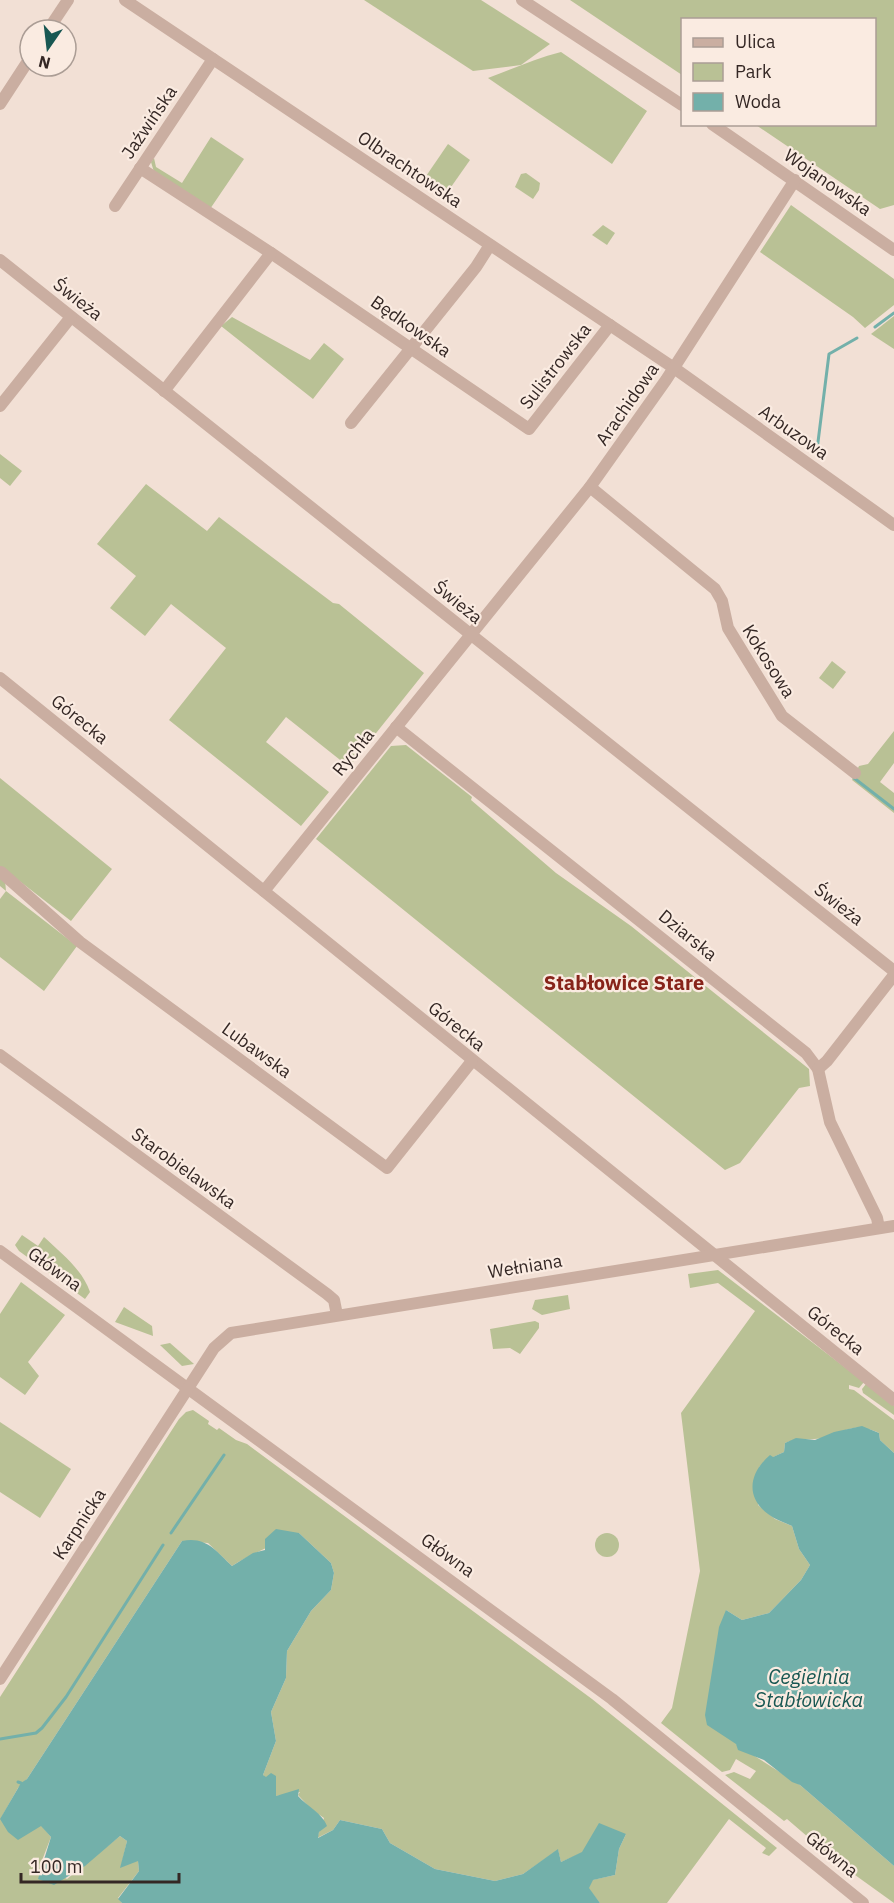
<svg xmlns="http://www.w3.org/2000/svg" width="894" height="1903" font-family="'IBM Plex Sans',sans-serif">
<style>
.green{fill:#b9c195}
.water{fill:#73b0aa}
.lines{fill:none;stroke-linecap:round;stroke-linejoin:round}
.stream{stroke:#73b0aa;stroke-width:3}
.minor{stroke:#caaea1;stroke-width:12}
.labels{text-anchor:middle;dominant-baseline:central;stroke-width:4.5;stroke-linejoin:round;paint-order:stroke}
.street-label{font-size:18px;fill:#342724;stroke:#faebe1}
.neighbourhood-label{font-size:20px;font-weight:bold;fill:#872319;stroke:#faebe1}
.water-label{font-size:20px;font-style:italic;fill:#185752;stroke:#faebe1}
</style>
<rect width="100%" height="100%" fill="#f2e0d5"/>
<g class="green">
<path d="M 364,0 L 481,0 L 550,44 L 521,65 L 473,71 Z"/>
<path d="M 570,0 L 894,0 L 894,205 L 880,209 L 756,125 L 874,124 L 874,20 L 682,20 L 682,75 Z"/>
<path d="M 561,52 L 647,111 L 612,164 L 488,78 C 513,69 536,58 561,52 Z"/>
<path d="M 211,137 L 244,159 L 210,209 L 154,172 L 151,162 L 154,158 L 156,167 L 182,183 Z"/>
<path d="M 448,144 L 470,160 L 444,197 L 422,182 Z"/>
<path d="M 526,173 L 540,183 L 539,190 L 533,199 L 515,187 L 521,174 Z"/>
<path d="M 791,205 L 894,279 L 894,305 L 865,328 L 853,317 L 760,252 Z"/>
<path d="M 603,225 L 615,233 L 607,245 L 592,235 Z"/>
<path d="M 894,316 L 894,349 L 871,334 Z"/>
<path d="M 232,317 L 310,360 L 324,343 L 344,359 L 313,399 L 221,326 Z"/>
<path d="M 0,454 L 22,471 L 10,486 L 0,478 Z"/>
<path d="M 146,484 L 207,531 L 219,517 L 333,603 L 339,604 L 424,673 L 349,767 L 286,717 L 266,742 L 329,792 L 301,826 L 169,720 L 226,648 L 171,604 L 145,636 L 110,608 L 136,576 L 97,544 Z"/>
<path d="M 832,661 L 846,672 L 833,689 L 819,678 Z"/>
<path d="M 894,731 L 894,763 L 880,782 L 894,793 L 894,813 L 852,780 L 859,766 L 868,764 Z"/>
<path d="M 406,745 L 472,797 L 471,800 L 556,873 L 631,926 L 809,1069 L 810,1086 L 799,1088 L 740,1163 L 725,1170 L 316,839 L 391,746 Z"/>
<path d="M 0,778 L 112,869 L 71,921 L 4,869 L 6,891 L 77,946 L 44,991 L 0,957 L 0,899 L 6,891 L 0,886 Z"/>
<path d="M 22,1235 L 38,1246 L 44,1237 C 61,1253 82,1269 90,1292 L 85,1299 L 19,1251 L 15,1245 Z"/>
<path d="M 718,1270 L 864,1382 L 859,1388 L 849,1385 L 849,1389 L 854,1390 L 894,1420 L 894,1453 L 880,1440 L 879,1433 C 848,1419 840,1438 814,1439 C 802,1440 796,1438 785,1443 L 784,1452 L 767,1460 L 759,1467 L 758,1505 L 775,1519 L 792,1526 L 799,1549 L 810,1565 L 801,1580 L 769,1613 L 742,1620 L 726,1610 L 736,1744 L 800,1785 L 894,1866 L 894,1903 L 837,1862 L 787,1819 L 784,1821 L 725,1775 L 734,1772 L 750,1779 L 756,1771 L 736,1759 L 730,1770 L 722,1772 L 661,1723 L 672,1708 L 700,1571 L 681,1413 L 755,1311 L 718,1283 L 690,1288 L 688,1274 Z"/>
<path d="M 21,1282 L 65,1315 L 28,1362 L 39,1376 L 25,1395 L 0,1377 L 0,1314 Z"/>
<path d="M 568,1295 L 570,1309 L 542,1315 L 532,1309 L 535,1300 Z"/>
<path d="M 124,1307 L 152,1326 L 153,1336 L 115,1322 Z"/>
<path d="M 535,1321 L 539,1323 L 539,1328 L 520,1354 L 510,1348 L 493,1349 L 490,1329 Z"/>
<path d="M 170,1343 L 194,1364 L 182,1366 L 160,1345 Z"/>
<path d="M 866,1384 L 894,1406 L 894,1415 L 863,1393 L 862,1389 Z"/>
<path d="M 193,1410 L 209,1421 L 208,1424 L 217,1430 L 219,1428 L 236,1440 L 247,1444 L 592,1699 L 777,1848 L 769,1856 L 762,1853 L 766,1848 L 729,1819 L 667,1903 L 600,1903 L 588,1888 L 592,1880 L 615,1875 L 619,1849 L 626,1834 L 561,1862 L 558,1850 L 523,1874 L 495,1881 L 435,1869 L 390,1843 L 382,1829 L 340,1820 L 333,1830 L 317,1838 L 324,1818 L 311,1809 L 298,1795 L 300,1792 L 276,1796 L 263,1775 L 276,1741 L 271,1712 L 286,1678 L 287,1651 L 311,1611 L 331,1590 L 334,1573 L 331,1563 L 299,1533 C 276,1545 253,1552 232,1566 L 208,1543 L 182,1541 L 27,1779 L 18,1788 L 1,1818 L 41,1825 L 51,1837 L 41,1863 L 67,1879 L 120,1836 L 127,1841 L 121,1867 L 138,1860 L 139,1871 L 118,1898 L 122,1903 L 0,1903 L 0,1697 L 179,1419 L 186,1412 Z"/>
<path d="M 0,1422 L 71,1469 L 40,1518 L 0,1492 Z"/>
<circle cx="607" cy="1545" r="12"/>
</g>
<g class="water">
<path d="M 862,1426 L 879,1433 L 880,1440 L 894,1453 L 894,1866 L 800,1785 L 792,1782 L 764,1760 L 738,1750 L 736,1744 L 707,1725 L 705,1715 L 719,1627 L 726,1610 L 742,1620 L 769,1613 L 801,1580 L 810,1565 L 799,1549 L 792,1526 C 786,1523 779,1521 774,1518 C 745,1501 747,1475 770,1455 L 773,1457 L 784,1452 L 785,1443 L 796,1438 L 815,1440 L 834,1432 Z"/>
<path d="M 276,1529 L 299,1533 L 331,1563 L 334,1573 L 331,1590 L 311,1611 L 287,1651 L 286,1678 L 271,1712 L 276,1741 L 263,1775 L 266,1777 L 271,1773 L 276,1776 L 276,1796 L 299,1789 L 298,1796 C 307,1806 323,1814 327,1826 L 319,1832 L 318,1838 L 333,1830 L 340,1820 L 382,1829 L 390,1843 L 435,1869 L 495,1881 L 523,1874 L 558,1849 L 561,1862 L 582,1852 L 599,1823 L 626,1834 L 619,1849 L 615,1875 L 593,1880 L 589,1888 L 600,1903 L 122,1903 L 118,1899 L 139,1871 L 138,1861 L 120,1868 L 127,1841 L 120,1836 L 85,1866 L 54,1885 L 38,1879 L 51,1837 L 41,1826 L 18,1840 L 8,1832 L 0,1819 L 21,1783 L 27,1779 L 182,1541 C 206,1536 216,1551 232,1566 L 253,1553 L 265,1550 L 265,1539 Z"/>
</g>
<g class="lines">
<g class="stream">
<path d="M 875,327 L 894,313"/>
<path d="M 817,450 L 829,354 L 857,338"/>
<path d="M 854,778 L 894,809"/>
<path d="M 171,1533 L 224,1455"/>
<path d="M 0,1739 L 36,1733 L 42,1728 L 66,1697 L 163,1545"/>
<path d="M 18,1782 L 21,1783"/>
</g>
<g class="minor">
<path d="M 125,0 L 674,368 L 894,525"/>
<path d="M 522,0 L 682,105"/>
<path d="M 48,30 L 68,0"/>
<path d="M 0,104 L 30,58"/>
<path d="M 712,124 L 894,250"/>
<path d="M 140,168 L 271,253 L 529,429 L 610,325"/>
<path d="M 115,206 L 213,59"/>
<path d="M 0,260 L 894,971"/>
<path d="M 164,391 L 271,253"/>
<path d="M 0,406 L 71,317"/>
<path d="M 351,423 L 476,267 L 490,245"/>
<path d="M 590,487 L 715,589 L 722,601 L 728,628 L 782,716 L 855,773"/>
<path d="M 0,678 L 894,1400"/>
<path d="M 396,727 L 806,1053 L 818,1069 L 830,1122 L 877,1218 L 879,1228"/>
<path d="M 1,872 L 80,942 L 387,1168 L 472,1061"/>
<path d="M 264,891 L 590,487 L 666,380 L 795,180"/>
<path d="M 0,1055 L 327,1294 L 334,1300 L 337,1315"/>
<path d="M 818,1069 L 827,1061 L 894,975"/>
<path d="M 0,1251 L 612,1699 L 863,1903"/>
<path d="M 0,1679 L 214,1348 L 231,1333 L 894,1226"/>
</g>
</g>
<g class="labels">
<g class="street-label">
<text transform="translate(149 122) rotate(-56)">Jaźwińska</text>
<text transform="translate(410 169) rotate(34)">Olbrachtowska</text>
<text transform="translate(828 182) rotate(35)">Wojanowska</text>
<text transform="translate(78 299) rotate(38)">Świeża</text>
<text transform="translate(411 326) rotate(35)">Będkowska</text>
<text transform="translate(555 366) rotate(-52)">Sulistrowska</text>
<text transform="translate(627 404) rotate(-55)">Arachidowa</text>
<text transform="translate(794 432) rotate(35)">Arbuzowa</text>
<text transform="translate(458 602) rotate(39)">Świeża</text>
<text transform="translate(769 661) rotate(58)">Kokosowa</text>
<text transform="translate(80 719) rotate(39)">Górecka</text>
<text transform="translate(353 752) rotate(-51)">Rychła</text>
<text transform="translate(839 904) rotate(38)">Świeża</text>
<text transform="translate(688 935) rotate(39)">Dziarska</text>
<text transform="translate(457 1026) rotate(39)">Górecka</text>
<text transform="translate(257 1050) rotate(36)">Lubawska</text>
<text transform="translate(184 1168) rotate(36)">Starobielawska</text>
<text transform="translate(525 1266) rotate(-9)">Wełniana</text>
<text transform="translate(55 1269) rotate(36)">Główna</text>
<text transform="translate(836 1330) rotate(39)">Górecka</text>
<text transform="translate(79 1524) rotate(-57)">Karpnicka</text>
<text transform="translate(448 1555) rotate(36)">Główna</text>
<text transform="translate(832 1854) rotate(39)">Główna</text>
</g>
<g class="neighbourhood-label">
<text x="624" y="982">Stabłowice Stare</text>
</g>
<g class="water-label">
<text x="809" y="1676">Cegielnia<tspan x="809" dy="23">Stabłowicka</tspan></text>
</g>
</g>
<rect x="681" y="18" width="195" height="108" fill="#faebe1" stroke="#ab9d95" stroke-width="1.5"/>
<rect x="693" y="38" width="30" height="9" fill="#caaea1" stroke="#ab9d95" stroke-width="1.5"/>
<text x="735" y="48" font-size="18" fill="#342724">Ulica</text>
<rect x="693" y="63" width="30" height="18" fill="#b9c195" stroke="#ab9d95" stroke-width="1.5"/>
<text x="735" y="78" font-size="18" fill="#342724">Park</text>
<rect x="693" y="93" width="30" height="18" fill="#73b0aa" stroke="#ab9d95" stroke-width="1.5"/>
<text x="735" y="108" font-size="18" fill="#342724">Woda</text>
<g transform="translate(48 48) rotate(194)"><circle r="28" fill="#faebe1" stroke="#ab9d95" stroke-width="1.5"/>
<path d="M0-4.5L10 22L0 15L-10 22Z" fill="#185752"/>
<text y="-9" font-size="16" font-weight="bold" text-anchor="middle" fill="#342724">N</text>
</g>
<path d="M21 1873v9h158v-9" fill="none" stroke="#342724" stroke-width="3"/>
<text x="30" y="1873" font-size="18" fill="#342724" stroke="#faebe1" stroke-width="4.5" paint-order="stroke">100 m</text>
</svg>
